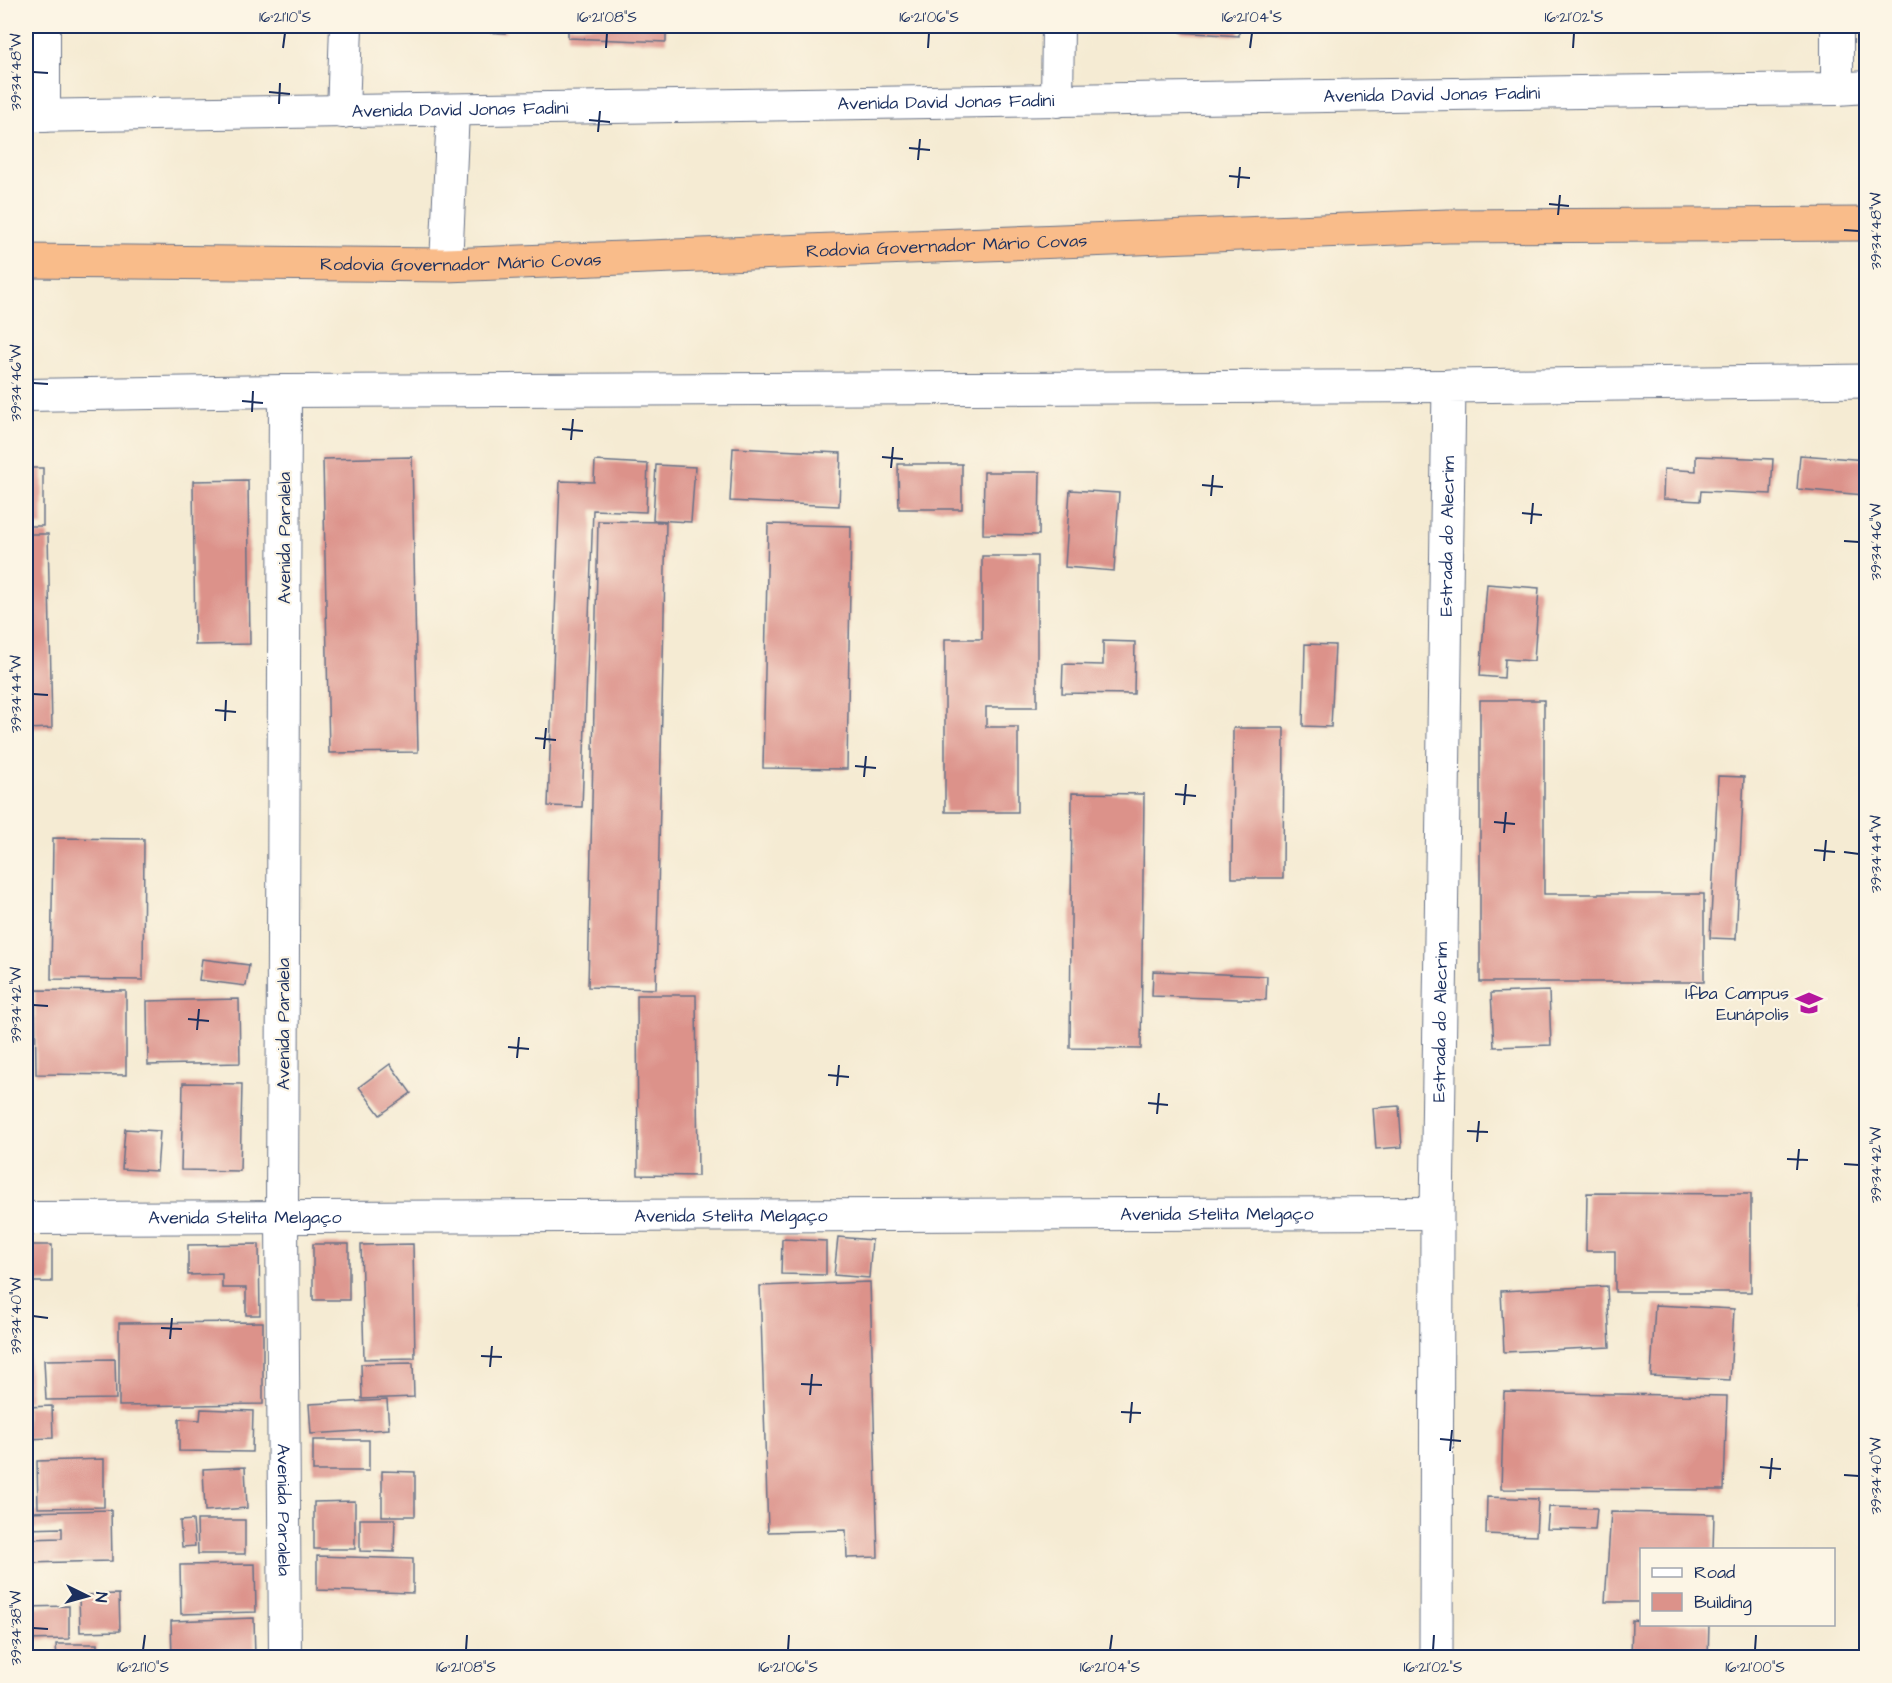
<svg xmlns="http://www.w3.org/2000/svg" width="1892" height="1683" font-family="'Architects Daughter',sans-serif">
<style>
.building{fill:#dc928a}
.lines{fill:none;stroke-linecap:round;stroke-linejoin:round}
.minor-casing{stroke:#677187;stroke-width:34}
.tertiary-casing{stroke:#677187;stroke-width:35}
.trunk-casing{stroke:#677187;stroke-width:35}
.minor{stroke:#fff;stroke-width:32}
.tertiary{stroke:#fff;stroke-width:33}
.trunk{stroke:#f9bc8a;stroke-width:33}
.ticks{fill:none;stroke:#1b2f5e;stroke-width:2}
.labels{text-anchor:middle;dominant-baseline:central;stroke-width:4.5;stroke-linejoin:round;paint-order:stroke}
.street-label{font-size:18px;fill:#1b2f5e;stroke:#fcf5e5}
.poi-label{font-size:18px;fill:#1b2f5e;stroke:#fcf5e5;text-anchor:end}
.neatline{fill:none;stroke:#1b2f5e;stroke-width:2}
.ticks-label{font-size:15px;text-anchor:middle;fill:#1b2f5e}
</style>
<rect width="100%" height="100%" fill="#fcf5e5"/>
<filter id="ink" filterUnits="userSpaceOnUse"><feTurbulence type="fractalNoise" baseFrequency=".0167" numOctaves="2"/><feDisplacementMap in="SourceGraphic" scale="12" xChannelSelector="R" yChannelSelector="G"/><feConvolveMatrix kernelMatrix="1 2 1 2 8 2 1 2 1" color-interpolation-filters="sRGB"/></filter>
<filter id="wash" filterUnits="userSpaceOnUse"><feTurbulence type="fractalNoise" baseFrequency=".008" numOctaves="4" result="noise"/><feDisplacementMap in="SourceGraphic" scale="24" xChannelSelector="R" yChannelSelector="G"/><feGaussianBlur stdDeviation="1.35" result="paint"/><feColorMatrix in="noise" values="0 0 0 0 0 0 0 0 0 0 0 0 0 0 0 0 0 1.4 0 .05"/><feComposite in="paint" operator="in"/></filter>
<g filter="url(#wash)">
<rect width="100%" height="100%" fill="#f5ebd3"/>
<g id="blocks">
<g class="building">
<path d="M 378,26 L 505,26 L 505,33 L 378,28 Z"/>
<path d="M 568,26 L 666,26 L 666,42 L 568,38 Z"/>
<path d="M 1181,26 L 1239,26 L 1239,36 L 1181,32 Z"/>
<path d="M 733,448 L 841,453 L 839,506 L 730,501 Z"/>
<path d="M 1800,455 L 1866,460 L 1864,495 L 1797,489 Z"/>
<path d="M 1696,456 L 1773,459 L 1771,494 L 1701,491 L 1700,501 L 1663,499 L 1664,469 L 1696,471 Z"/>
<path d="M 412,457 L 418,752 L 329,753 L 323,459 Z"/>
<path d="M 595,461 L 648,464 L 646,512 L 593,510 L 582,807 L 548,806 L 560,481 L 594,482 Z"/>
<path d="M 898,464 L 962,464 L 962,509 L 899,509 Z"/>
<path d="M 656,465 L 695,467 L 691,522 L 653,520 Z"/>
<rect x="26" y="468" width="17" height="58"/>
<path d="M 984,472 L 1040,472 L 1039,535 L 983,534 Z"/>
<path d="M 248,480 L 250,644 L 195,645 L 193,481 Z"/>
<path d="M 1070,490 L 1119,493 L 1114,571 L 1065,567 Z"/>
<path d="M 598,521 L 666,522 L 656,989 L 588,987 Z"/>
<path d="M 768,524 L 851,526 L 847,769 L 763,768 Z"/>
<path d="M 26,534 L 48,534 L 52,728 L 26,729 Z"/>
<path d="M 982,556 L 1037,556 L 1037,707 L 986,707 L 986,727 L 1018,727 L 1018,812 L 945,812 L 945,639 L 982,639 Z"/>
<path d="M 1487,584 L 1539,588 L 1534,661 L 1505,659 L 1504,678 L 1480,676 Z"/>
<path d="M 1103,641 L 1135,642 L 1134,694 L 1062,693 L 1063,664 L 1103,665 Z"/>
<path d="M 1305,644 L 1335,645 L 1331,727 L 1303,726 Z"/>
<path d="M 1480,700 L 1544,700 L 1544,894 L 1704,894 L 1704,982 L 1480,982 Z"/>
<path d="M 1233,728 L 1284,728 L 1283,878 L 1232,878 Z"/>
<path d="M 1718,776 L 1744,777 L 1736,939 L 1710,938 Z"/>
<path d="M 1072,793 L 1144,794 L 1141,1049 L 1070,1048 Z"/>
<path d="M 53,838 L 144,839 L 143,980 L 51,979 Z"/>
<path d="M 202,959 L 249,965 L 246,986 L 199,980 Z"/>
<path d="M 1153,971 L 1267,976 L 1266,1000 L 1152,996 Z"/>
<path d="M 35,990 L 126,991 L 126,1075 L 36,1074 Z"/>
<path d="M 1549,991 L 1551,1045 L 1494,1047 L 1491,993 Z"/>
<path d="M 637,995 L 696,995 L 698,1176 L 638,1175 Z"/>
<path d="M 239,999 L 240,1063 L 148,1065 L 147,1001 Z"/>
<path d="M 390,1064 L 411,1093 L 380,1115 L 359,1087 Z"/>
<path d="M 183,1083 L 242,1084 L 240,1171 L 181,1170 Z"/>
<path d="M 1399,1106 L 1402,1147 L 1376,1149 L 1373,1108 Z"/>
<path d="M 125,1129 L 160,1131 L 157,1171 L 122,1169 Z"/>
<path d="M 1587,1193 L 1751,1194 L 1751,1292 L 1615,1292 L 1615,1251 L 1586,1251 Z"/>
<path d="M 838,1237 L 872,1240 L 869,1278 L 834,1275 Z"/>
<path d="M 782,1239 L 826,1241 L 826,1275 L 781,1274 Z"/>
<path d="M 259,1244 L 260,1315 L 246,1315 L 246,1288 L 222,1288 L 222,1274 L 188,1275 L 188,1245 Z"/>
<rect x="313" y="1244" width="36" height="56"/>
<path d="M 413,1244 L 415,1358 L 364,1359 L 361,1245 Z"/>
<path d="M 26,1245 L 52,1245 L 52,1282 L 28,1282 L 30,1401 L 26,1401 Z"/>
<path d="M 1866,1256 L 1866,1310 L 1858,1307 L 1861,1257 Z"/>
<path d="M 870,1282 L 878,1557 L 847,1558 L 846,1530 L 768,1532 L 760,1286 Z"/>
<path d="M 1607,1286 L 1610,1347 L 1504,1352 L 1501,1291 Z"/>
<path d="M 1655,1305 L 1734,1309 L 1730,1380 L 1651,1376 Z"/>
<path d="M 263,1322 L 263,1404 L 119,1406 L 119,1323 Z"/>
<path d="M 115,1359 L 116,1399 L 46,1400 L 44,1360 Z"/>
<path d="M 413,1363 L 414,1397 L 362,1399 L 361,1364 Z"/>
<path d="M 1504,1392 L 1727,1396 L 1724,1490 L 1501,1489 Z"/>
<path d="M 387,1400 L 389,1429 L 311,1434 L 309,1404 Z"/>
<path d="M 52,1406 L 53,1438 L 26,1439 L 26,1407 Z"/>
<path d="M 201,1409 L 253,1411 L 252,1452 L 179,1451 L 179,1419 L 200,1420 Z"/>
<rect x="313" y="1440" width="56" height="31"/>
<path d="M 104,1459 L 104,1507 L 38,1508 L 37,1461 Z"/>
<path d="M 245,1467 L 247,1508 L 205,1511 L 203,1469 Z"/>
<path d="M 382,1471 L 415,1472 L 415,1516 L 382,1516 Z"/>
<path d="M 1487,1497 L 1538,1499 L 1536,1536 L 1486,1534 Z"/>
<path d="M 355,1501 L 355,1549 L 314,1549 L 314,1502 Z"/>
<path d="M 1549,1507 L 1597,1508 L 1595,1530 L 1547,1529 Z"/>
<path d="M 111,1510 L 112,1561 L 26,1563 L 26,1539 L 62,1538 L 62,1528 L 26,1529 L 26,1512 Z"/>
<path d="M 1611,1512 L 1714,1514 L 1713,1550 L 1642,1550 L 1642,1602 L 1605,1602 Z"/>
<path d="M 360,1519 L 395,1519 L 394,1552 L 360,1551 Z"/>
<path d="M 193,1520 L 195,1546 L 182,1547 L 180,1521 Z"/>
<path d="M 197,1520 L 245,1520 L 245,1554 L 198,1554 Z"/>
<path d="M 317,1556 L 413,1559 L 413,1593 L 317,1590 Z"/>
<path d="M 255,1564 L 256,1612 L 181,1614 L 180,1565 Z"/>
<path d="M 119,1594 L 120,1631 L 80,1632 L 79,1595 Z"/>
<path d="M 69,1606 L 69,1639 L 26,1640 L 26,1607 Z"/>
<path d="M 254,1618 L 255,1658 L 172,1658 L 171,1621 Z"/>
<path d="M 1632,1620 L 1642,1621 L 1642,1624 L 1709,1624 L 1708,1658 L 1631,1658 Z"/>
<path d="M 56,1644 L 97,1644 L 97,1658 L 57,1658 Z"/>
</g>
</g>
</g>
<g filter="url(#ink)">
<use href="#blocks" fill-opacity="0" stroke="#677187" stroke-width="1.5"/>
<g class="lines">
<defs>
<g id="minor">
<path d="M 1837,26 L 1837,89"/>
<path d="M 1057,101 L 1058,26"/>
<path d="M 343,112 L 346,26"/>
<path id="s1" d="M 26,116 L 1580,92 L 1837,89 L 1866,87"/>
<path d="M 44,116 L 44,26"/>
<path d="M 446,265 L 453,111"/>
<path id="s2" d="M 285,391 L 282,1217 L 285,1658"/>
<path d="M 26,395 L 285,391 L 1449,386"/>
<path id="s3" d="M 26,1218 L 1437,1213"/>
</g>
<g id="tertiary">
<path id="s4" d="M 1436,1658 L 1437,1213 L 1449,386 L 1866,381"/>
</g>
<g id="trunk">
<path id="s5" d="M 26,261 L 446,265 L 1448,226 L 1866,224"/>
</g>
</defs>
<use href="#minor" class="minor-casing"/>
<use href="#tertiary" class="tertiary-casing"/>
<use href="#trunk" class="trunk-casing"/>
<use href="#minor" class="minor"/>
<use href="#tertiary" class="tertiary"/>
<use href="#trunk" class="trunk"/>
</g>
</g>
<path class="ticks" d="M 283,48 L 285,33M 606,48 L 607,33M 928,48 L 929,33M 1250,48 L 1252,33M 1573,48 L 1574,33M 33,72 L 48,73M 269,92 L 290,94M 279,104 L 280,83M 589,120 L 610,122M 598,132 L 600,111M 909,148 L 930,150M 918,160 L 920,139M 1229,176 L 1250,178M 1238,188 L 1240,167M 1549,204 L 1569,206M 1558,215 L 1560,195M 1844,230 L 1859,231M 33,383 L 48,384M 242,401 L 263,403M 252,412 L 253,391M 562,429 L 583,431M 571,440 L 573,419M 882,457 L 903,459M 891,468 L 893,447M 1202,485 L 1223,487M 1211,496 L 1213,475M 1522,513 L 1542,515M 1531,524 L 1533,503M 1844,541 L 1859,542M 33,694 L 48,695M 215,710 L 236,712M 225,721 L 226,700M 535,738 L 556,740M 544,749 L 546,728M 855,766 L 876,768M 864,777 L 866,756M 1175,794 L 1196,796M 1184,805 L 1186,784M 1494,822 L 1515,824M 1504,833 L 1506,812M 1814,850 L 1835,852M 1844,852 L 1859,854M 1824,861 L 1826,840M 33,1005 L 48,1006M 188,1019 L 209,1021M 197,1030 L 199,1009M 508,1047 L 529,1049M 517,1058 L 519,1037M 828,1075 L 849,1077M 837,1086 L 839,1065M 1148,1103 L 1168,1105M 1157,1114 L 1159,1093M 1467,1131 L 1488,1132M 1477,1142 L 1479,1121M 1787,1159 L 1808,1160M 1844,1164 L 1859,1165M 1797,1170 L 1799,1149M 33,1316 L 48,1318M 161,1328 L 182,1329M 170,1339 L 172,1318M 481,1356 L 502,1357M 490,1367 L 492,1346M 801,1384 L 822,1385M 810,1395 L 812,1374M 1121,1412 L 1141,1413M 1130,1423 L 1132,1402M 1440,1439 L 1461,1441M 1450,1451 L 1452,1430M 1760,1467 L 1781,1469M 1844,1475 L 1859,1476M 1770,1479 L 1772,1458M 33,1628 L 48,1629M 143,1650 L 145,1635M 466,1650 L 467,1635M 788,1650 L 789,1635M 1110,1650 L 1112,1635M 1433,1650 L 1434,1635M 1755,1650 L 1756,1635"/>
<defs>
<symbol id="university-bare" viewBox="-9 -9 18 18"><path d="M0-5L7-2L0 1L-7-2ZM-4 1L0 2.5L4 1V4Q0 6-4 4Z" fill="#b5179e" stroke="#fcf5e5" stroke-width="2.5" paint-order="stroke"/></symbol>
</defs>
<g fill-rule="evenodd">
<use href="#university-bare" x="1790" y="984" width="38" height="38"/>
</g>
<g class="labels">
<g class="street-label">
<text stroke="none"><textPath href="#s1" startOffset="1406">Avenida David Jonas Fadini</textPath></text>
<text stroke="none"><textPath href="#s1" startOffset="920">Avenida David Jonas Fadini</textPath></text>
<text stroke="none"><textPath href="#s1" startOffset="434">Avenida David Jonas Fadini</textPath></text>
<text stroke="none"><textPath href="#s5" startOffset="921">Rodovia Governador Mário Covas</textPath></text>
<text stroke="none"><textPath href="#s5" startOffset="435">Rodovia Governador Mário Covas</textPath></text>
<text stroke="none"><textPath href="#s4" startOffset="1122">Estrada do Alecrim</textPath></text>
<text transform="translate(284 538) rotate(-90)">Avenida Paralela</text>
<text stroke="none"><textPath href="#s4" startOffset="636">Estrada do Alecrim</textPath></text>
<text transform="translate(283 1024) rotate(-90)">Avenida Paralela</text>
<text stroke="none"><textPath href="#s3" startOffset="1191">Avenida Stelita Melgaço</textPath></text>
<text stroke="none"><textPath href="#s3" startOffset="705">Avenida Stelita Melgaço</textPath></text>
<text stroke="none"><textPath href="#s3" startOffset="219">Avenida Stelita Melgaço</textPath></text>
<text stroke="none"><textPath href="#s2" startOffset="1119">Avenida Paralela</textPath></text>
</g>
<g class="poi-label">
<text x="1789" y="993">Ifba Campus<tspan x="1789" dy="21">Eunápolis</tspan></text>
</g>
</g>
<rect width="1892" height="1683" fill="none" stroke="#fcf5e5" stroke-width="66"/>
<rect x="1640" y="1548" width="195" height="78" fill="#fcf5e5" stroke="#a2a6af" stroke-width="1.5"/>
<rect x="1652" y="1568" width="30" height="9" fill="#ffffff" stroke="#a2a6af" stroke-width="1.5"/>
<text x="1694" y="1578" font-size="18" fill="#1b2f5e">Road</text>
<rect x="1652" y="1593" width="30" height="18" fill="#dc928a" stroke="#a2a6af" stroke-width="1.5"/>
<text x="1694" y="1608" font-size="18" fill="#1b2f5e">Building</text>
<g transform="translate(87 1596) rotate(95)" stroke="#fcf5e5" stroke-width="4.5" paint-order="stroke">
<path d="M0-4.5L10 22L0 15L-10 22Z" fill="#1b2f5e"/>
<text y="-9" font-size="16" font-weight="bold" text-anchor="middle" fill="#1b2f5e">N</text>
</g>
<rect x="33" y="33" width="1826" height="1617" class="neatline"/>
<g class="ticks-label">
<text x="285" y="22">16°21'10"S</text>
<text x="607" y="22">16°21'08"S</text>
<text x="929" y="22">16°21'06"S</text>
<text x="1252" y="22">16°21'04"S</text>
<text x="1574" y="22">16°21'02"S</text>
<text transform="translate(16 72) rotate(-90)" y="5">39°34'48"W</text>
<text transform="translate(1876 231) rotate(-90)" y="5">39°34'48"W</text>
<text transform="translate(16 383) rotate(-90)" y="5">39°34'46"W</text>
<text transform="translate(1876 542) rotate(-90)" y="5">39°34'46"W</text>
<text transform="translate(16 694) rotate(-90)" y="5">39°34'44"W</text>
<text transform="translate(1876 854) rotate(-90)" y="5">39°34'44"W</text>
<text transform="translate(16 1005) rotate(-90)" y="5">39°34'42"W</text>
<text transform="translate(1876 1165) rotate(-90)" y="5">39°34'42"W</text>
<text transform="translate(16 1316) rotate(-90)" y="5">39°34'40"W</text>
<text transform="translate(1876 1476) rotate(-90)" y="5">39°34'40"W</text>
<text transform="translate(16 1628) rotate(-90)" y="5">39°34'38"W</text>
<text x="143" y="1672">16°21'10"S</text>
<text x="466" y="1672">16°21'08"S</text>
<text x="788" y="1672">16°21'06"S</text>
<text x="1110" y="1672">16°21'04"S</text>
<text x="1433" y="1672">16°21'02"S</text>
<text x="1755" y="1672">16°21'00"S</text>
</g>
</svg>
